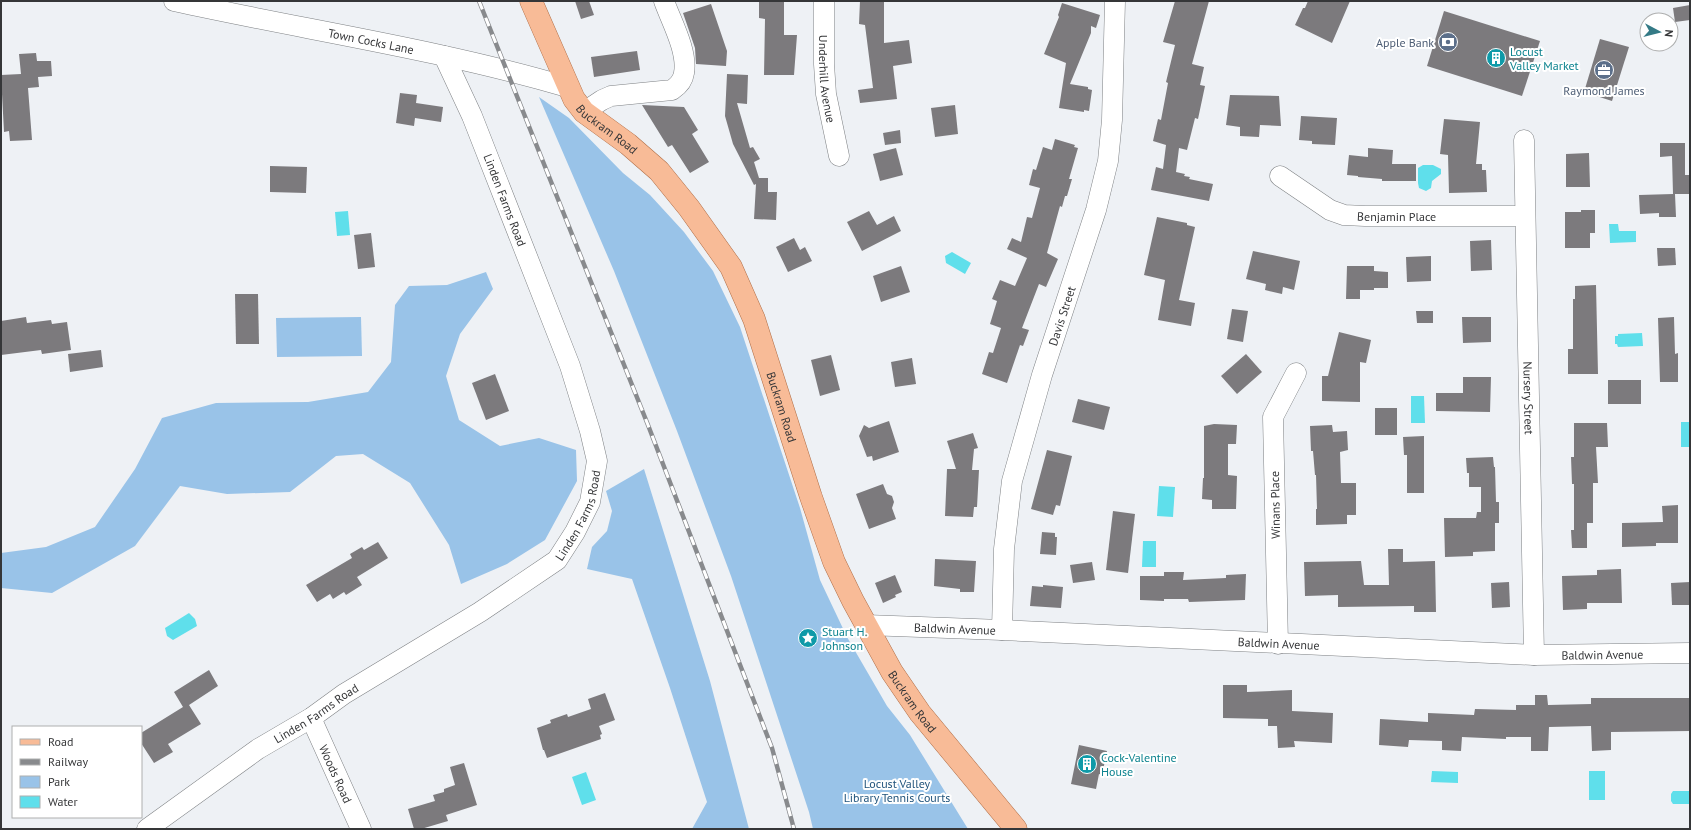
<svg xmlns="http://www.w3.org/2000/svg" width="1691" height="830" font-family="'PT Sans',sans-serif">
<style>
.green{fill:#99c3e8}
.water{fill:#5fdfeb}
.building{fill:#7c7a7d}
.lines{fill:none;stroke-linecap:round;stroke-linejoin:round}
.minor-casing{stroke:#7e8184;stroke-width:21}
.major-casing{stroke:#b06f48;stroke-width:23}
.minor{stroke:#fff;stroke-width:20}
.major{stroke:#f8bb97;stroke-width:22}
.rail-casing{stroke:#888a8d;stroke-width:4.5}
.rail{stroke:#fff;stroke-width:3;stroke-dasharray:9;stroke-linecap:butt}
.labels{text-anchor:middle;dominant-baseline:central;stroke-width:4;stroke-linejoin:round;paint-order:stroke}
.street-label{font-size:12px;fill:#353638;stroke:#fff}
.service-label{font-size:12px;fill:#4e5e75;stroke:#fff;text-anchor:end}
.culture-label{font-size:12px;fill:#0d838f;stroke:#fff;text-anchor:start}
.park-label{font-size:12px;fill:#21547c;stroke:#fff}
</style>
<rect width="100%" height="100%" fill="#eef1f5"/>
<g class="green">
<path d="M 539,97 L 569,118 L 623,173 L 650,195 L 684,232 L 713,271 L 740,327 L 800,508 L 820,580 L 847,637 L 887,706 L 910,735 L 968,829 L 813,829 L 809,812 L 731,576 L 677,431 L 614,271 Z"/>
<path d="M 486,272 L 493,289 L 460,334 L 446,376 L 459,420 L 500,446 L 539,438 L 576,450 L 577,481 L 545,540 L 507,564 L 461,584 L 449,545 L 410,483 L 363,454 L 336,456 L 290,492 L 227,494 L 180,486 L 135,546 L 52,593 L 1,588 L 1,553 L 46,547 L 95,527 L 135,469 L 162,418 L 216,403 L 308,402 L 368,392 L 391,362 L 395,305 L 409,286 L 447,285 Z"/>
<path d="M 361,317 L 362,356 L 277,357 L 276,318 Z"/>
<path d="M 644,469 L 710,681 L 749,829 L 692,829 L 707,802 L 670,688 L 632,579 L 587,569 L 592,547 L 607,531 L 612,511 L 606,491 Z"/>
</g>
<g class="water">
<path d="M 1423,165 L 1433,165 L 1441,169 L 1441,174 L 1432,181 L 1431,188 L 1426,191 L 1419,188 L 1418,183 L 1418,168 Z"/>
<path d="M 348,211 L 350,235 L 337,236 L 335,212 Z"/>
<path d="M 1609,224 L 1618,224 L 1619,231 L 1636,231 L 1636,242 L 1610,243 Z"/>
<path d="M 952,252 L 971,263 L 965,274 L 946,263 L 945,256 Z"/>
<path d="M 1642,333 L 1643,346 L 1618,347 L 1617,344 L 1615,344 L 1615,336 L 1618,336 L 1618,334 Z"/>
<path d="M 1411,396 L 1424,396 L 1425,423 L 1411,423 Z"/>
<rect x="1681" y="422" width="9" height="25"/>
<path d="M 1159,486 L 1175,487 L 1173,517 L 1157,516 Z"/>
<path d="M 1143,541 L 1156,541 L 1156,567 L 1142,567 Z"/>
<path d="M 189,613 L 195,619 L 197,626 L 173,640 L 167,636 L 165,628 Z"/>
<path d="M 1432,771 L 1458,772 L 1458,783 L 1431,782 Z"/>
<rect x="1589" y="771" width="16" height="29"/>
<path d="M 586,772 L 596,800 L 582,805 L 572,777 Z"/>
<path d="M 1673,791 L 1690,791 L 1690,804 L 1673,804 L 1671,801 L 1671,794 Z"/>
</g>
<g class="building">
<path d="M 575,1 L 589,1 L 594,15 L 581,19 Z"/>
<path d="M 759,1 L 784,1 L 784,35 L 797,35 L 794,75 L 764,75 L 765,19 L 759,18 Z"/>
<path d="M 860,1 L 884,1 L 884,43 L 909,40 L 912,63 L 893,66 L 897,99 L 860,103 L 858,90 L 873,88 L 865,25 L 859,24 Z"/>
<path d="M 1175,1 L 1209,1 L 1192,64 L 1204,67 L 1200,85 L 1205,86 L 1198,119 L 1195,118 L 1187,150 L 1179,148 L 1176,172 L 1185,174 L 1184,176 L 1190,177 L 1189,179 L 1213,184 L 1209,201 L 1151,190 L 1156,167 L 1163,169 L 1166,145 L 1153,141 L 1158,119 L 1161,120 L 1168,83 L 1166,82 L 1175,45 L 1163,42 Z"/>
<path d="M 1308,1 L 1350,1 L 1332,43 L 1295,25 L 1303,8 L 1305,8 Z"/>
<path d="M 1062,3 L 1100,15 L 1096,28 L 1091,26 L 1091,33 L 1070,84 L 1088,87 L 1088,89 L 1092,90 L 1089,111 L 1084,110 L 1084,112 L 1059,108 L 1066,63 L 1044,54 L 1059,17 L 1058,15 Z"/>
<path d="M 711,4 L 727,51 L 726,66 L 696,64 L 695,48 L 683,13 Z"/>
<path d="M 1690,5 L 1690,20 L 1675,22 L 1673,8 Z"/>
<path d="M 1444,11 L 1540,41 L 1522,96 L 1427,66 Z"/>
<path d="M 1600,39 L 1629,47 L 1612,101 L 1584,92 Z"/>
<path d="M 637,51 L 640,70 L 594,77 L 591,57 Z"/>
<path d="M 36,53 L 37,61 L 51,61 L 52,76 L 38,77 L 39,87 L 28,88 L 32,140 L 10,141 L 9,131 L 4,132 L 1,75 L 21,74 L 19,54 Z"/>
<path d="M 727,74 L 748,75 L 747,104 L 737,103 L 750,148 L 753,147 L 760,159 L 754,162 L 759,178 L 768,178 L 768,192 L 777,192 L 776,220 L 754,219 L 756,184 L 754,185 L 733,144 L 725,116 Z"/>
<path d="M 400,93 L 417,95 L 416,103 L 443,107 L 441,122 L 415,118 L 414,126 L 396,123 Z"/>
<path d="M 1230,95 L 1279,96 L 1281,126 L 1260,125 L 1259,137 L 1240,136 L 1240,127 L 1226,125 Z"/>
<path d="M 642,105 L 684,107 L 698,130 L 692,134 L 709,162 L 690,173 L 672,145 L 668,147 Z"/>
<path d="M 955,105 L 958,134 L 935,137 L 931,108 Z"/>
<path d="M 1301,116 L 1337,118 L 1335,145 L 1312,144 L 1312,141 L 1299,140 Z"/>
<path d="M 1444,119 L 1480,122 L 1476,164 L 1482,164 L 1482,170 L 1486,170 L 1487,192 L 1449,193 L 1448,155 L 1440,154 Z"/>
<path d="M 900,130 L 901,143 L 885,145 L 883,133 Z"/>
<path d="M 1055,139 L 1075,145 L 1074,147 L 1078,148 L 1069,179 L 1072,179 L 1067,196 L 1065,196 L 1062,207 L 1060,206 L 1047,253 L 1058,259 L 1046,287 L 1039,284 L 1022,328 L 1029,330 L 1023,346 L 1020,345 L 1007,383 L 982,374 L 989,352 L 993,353 L 1001,328 L 990,324 L 997,301 L 992,299 L 1000,280 L 1015,286 L 1027,258 L 1007,249 L 1012,238 L 1021,242 L 1027,217 L 1032,218 L 1040,188 L 1029,185 L 1033,169 L 1036,170 L 1043,147 L 1052,150 Z"/>
<path d="M 1660,143 L 1685,143 L 1685,175 L 1689,175 L 1689,194 L 1675,194 L 1676,217 L 1659,217 L 1659,213 L 1640,214 L 1639,195 L 1673,194 L 1672,156 L 1660,157 Z"/>
<path d="M 896,148 L 903,175 L 880,181 L 873,154 Z"/>
<path d="M 1368,148 L 1393,150 L 1392,164 L 1416,164 L 1416,181 L 1382,181 L 1382,179 L 1358,177 L 1358,176 L 1347,175 L 1349,155 L 1368,157 Z"/>
<path d="M 1589,153 L 1590,187 L 1566,187 L 1566,154 Z"/>
<path d="M 270,166 L 307,167 L 306,193 L 270,192 Z"/>
<path d="M 1581,210 L 1595,210 L 1595,233 L 1590,233 L 1590,248 L 1565,248 L 1565,212 L 1581,212 Z"/>
<path d="M 869,211 L 877,225 L 894,216 L 901,231 L 862,251 L 847,222 Z"/>
<path d="M 1157,217 L 1187,223 L 1187,225 L 1195,227 L 1179,300 L 1195,303 L 1191,326 L 1158,320 L 1165,280 L 1144,275 Z"/>
<path d="M 371,233 L 375,267 L 358,269 L 354,235 Z"/>
<path d="M 794,238 L 800,250 L 805,247 L 812,261 L 788,272 L 776,247 Z"/>
<path d="M 1491,240 L 1492,270 L 1471,271 L 1470,241 Z"/>
<path d="M 1657,248 L 1675,248 L 1676,265 L 1658,266 Z"/>
<path d="M 1253,251 L 1300,261 L 1294,290 L 1283,287 L 1282,294 L 1265,290 L 1266,284 L 1246,279 Z"/>
<path d="M 1431,256 L 1431,281 L 1407,282 L 1406,257 Z"/>
<path d="M 901,266 L 910,292 L 881,302 L 873,276 Z"/>
<path d="M 1347,266 L 1374,266 L 1374,271 L 1388,272 L 1388,288 L 1374,288 L 1374,290 L 1360,290 L 1360,299 L 1346,299 Z"/>
<path d="M 1596,285 L 1598,374 L 1568,374 L 1568,349 L 1573,349 L 1573,299 L 1575,299 L 1575,286 Z"/>
<path d="M 235,294 L 258,294 L 259,344 L 236,344 Z"/>
<path d="M 1232,309 L 1248,311 L 1243,342 L 1227,339 Z"/>
<path d="M 1416,311 L 1433,311 L 1433,323 L 1417,323 Z"/>
<path d="M 26,317 L 27,323 L 51,320 L 52,324 L 67,322 L 71,350 L 42,354 L 41,350 L 1,355 L 1,321 Z"/>
<path d="M 1462,317 L 1491,317 L 1491,342 L 1463,343 Z"/>
<path d="M 1674,317 L 1675,354 L 1678,353 L 1678,382 L 1660,382 L 1658,318 Z"/>
<path d="M 1339,332 L 1371,340 L 1366,363 L 1360,362 L 1360,402 L 1322,401 L 1322,376 L 1328,376 Z"/>
<path d="M 101,350 L 103,367 L 70,372 L 68,354 Z"/>
<path d="M 1246,354 L 1262,372 L 1237,394 L 1221,376 Z"/>
<path d="M 831,355 L 840,390 L 820,396 L 811,360 Z"/>
<path d="M 912,358 L 916,384 L 895,387 L 891,362 Z"/>
<path d="M 495,374 L 509,411 L 486,420 L 472,383 Z"/>
<path d="M 1463,377 L 1491,377 L 1490,412 L 1436,411 L 1436,393 L 1463,393 Z"/>
<rect x="1608" y="380" width="33" height="24"/>
<path d="M 1078,399 L 1110,407 L 1104,430 L 1072,422 Z"/>
<rect x="1375" y="408" width="22" height="27"/>
<path d="M 889,421 L 899,452 L 873,461 L 872,456 L 867,457 L 859,436 L 864,425 L 869,428 Z"/>
<path d="M 1574,423 L 1607,423 L 1608,447 L 1596,447 L 1598,483 L 1593,483 L 1593,523 L 1587,523 L 1587,548 L 1572,548 L 1571,530 L 1574,530 L 1574,484 L 1572,484 L 1571,457 L 1574,457 Z"/>
<path d="M 1214,424 L 1237,425 L 1236,444 L 1228,444 L 1228,475 L 1237,476 L 1236,509 L 1212,509 L 1212,500 L 1202,499 L 1203,478 L 1204,478 L 1204,426 Z"/>
<path d="M 1332,425 L 1333,432 L 1347,431 L 1348,450 L 1340,452 L 1341,483 L 1356,483 L 1356,515 L 1347,515 L 1347,524 L 1316,525 L 1316,509 L 1317,509 L 1316,475 L 1315,475 L 1313,451 L 1311,451 L 1310,426 Z"/>
<path d="M 973,433 L 978,448 L 974,449 L 972,470 L 979,470 L 977,507 L 974,507 L 973,517 L 945,516 L 947,469 L 956,469 L 947,441 Z"/>
<path d="M 1424,436 L 1424,493 L 1407,493 L 1407,455 L 1404,455 L 1403,437 Z"/>
<path d="M 1047,450 L 1072,456 L 1060,506 L 1056,505 L 1053,515 L 1031,509 Z"/>
<path d="M 1493,457 L 1494,467 L 1495,467 L 1496,502 L 1499,502 L 1499,523 L 1495,523 L 1495,551 L 1473,552 L 1473,556 L 1445,557 L 1444,518 L 1476,518 L 1477,512 L 1481,512 L 1481,487 L 1469,487 L 1469,473 L 1467,473 L 1466,458 Z"/>
<path d="M 883,484 L 887,494 L 892,496 L 894,502 L 892,508 L 896,519 L 869,529 L 856,494 Z"/>
<path d="M 1678,505 L 1678,543 L 1656,543 L 1656,546 L 1622,547 L 1622,523 L 1663,522 L 1662,506 Z"/>
<path d="M 1113,511 L 1135,514 L 1128,573 L 1106,570 Z"/>
<path d="M 1042,532 L 1055,533 L 1055,537 L 1057,537 L 1056,555 L 1040,554 Z"/>
<path d="M 378,542 L 388,558 L 357,577 L 362,585 L 346,595 L 344,592 L 333,599 L 330,594 L 317,602 L 306,585 L 352,558 L 350,554 L 362,547 L 364,550 Z"/>
<path d="M 1388,549 L 1403,549 L 1403,562 L 1435,561 L 1436,612 L 1414,612 L 1414,606 L 1338,607 L 1338,595 L 1305,596 L 1304,562 L 1361,561 L 1364,585 L 1389,585 Z"/>
<path d="M 935,559 L 976,561 L 974,592 L 960,592 L 960,589 L 934,586 Z"/>
<path d="M 1092,562 L 1095,580 L 1073,583 L 1070,565 Z"/>
<path d="M 1621,569 L 1622,603 L 1587,603 L 1587,609 L 1563,610 L 1562,576 L 1597,575 L 1597,570 Z"/>
<path d="M 1164,572 L 1184,572 L 1183,580 L 1226,578 L 1226,575 L 1246,574 L 1245,600 L 1189,602 L 1188,599 L 1164,599 L 1164,601 L 1140,600 L 1140,576 L 1164,576 Z"/>
<path d="M 895,575 L 902,592 L 895,595 L 896,597 L 883,603 L 875,583 Z"/>
<path d="M 1509,582 L 1510,607 L 1492,608 L 1491,583 Z"/>
<path d="M 1690,582 L 1690,605 L 1672,605 L 1671,583 Z"/>
<path d="M 1043,585 L 1063,587 L 1061,608 L 1030,606 L 1032,586 L 1043,587 Z"/>
<path d="M 209,670 L 218,686 L 189,705 L 201,724 L 168,744 L 173,752 L 154,763 L 141,743 L 141,733 L 183,707 L 174,692 Z"/>
<path d="M 1223,685 L 1247,685 L 1247,692 L 1292,690 L 1292,711 L 1333,713 L 1332,743 L 1294,741 L 1295,747 L 1278,748 L 1277,726 L 1268,726 L 1268,719 L 1223,718 Z"/>
<path d="M 605,693 L 615,720 L 599,726 L 602,734 L 600,735 L 601,739 L 547,758 L 544,750 L 543,750 L 537,728 L 551,723 L 550,720 L 567,714 L 568,717 L 591,709 L 588,699 Z"/>
<path d="M 1535,695 L 1547,695 L 1548,705 L 1591,704 L 1591,698 L 1690,698 L 1690,731 L 1611,732 L 1611,750 L 1592,751 L 1591,726 L 1549,727 L 1548,751 L 1531,751 L 1531,737 L 1506,737 L 1506,739 L 1462,737 L 1461,751 L 1442,750 L 1442,741 L 1409,740 L 1408,747 L 1379,745 L 1380,719 L 1428,722 L 1428,713 L 1474,715 L 1475,709 L 1516,710 L 1516,705 L 1535,705 Z"/>
<path d="M 1079,745 L 1107,751 L 1102,775 L 1099,774 L 1096,789 L 1071,784 Z"/>
<path d="M 464,763 L 477,805 L 446,815 L 448,821 L 421,829 L 414,829 L 408,809 L 435,801 L 433,795 L 444,792 L 444,789 L 455,785 L 450,767 Z"/>
</g>
<g class="lines">
<defs>
<g id="minor">
<path id="s1" d="M 174,1 C 305,30 438,49 567,87"/>
<path id="s2" d="M 824,1 L 824,64 L 826,94 L 839,156"/>
<path d="M 584,112 L 602,100 L 611,96 L 672,90 C 678,86 683,81 684,73 C 688,51 671,21 664,1"/>
<path id="s3" d="M 1524,140 L 1534,655"/>
<path id="s4" d="M 1280,176 L 1330,210 L 1344,215 L 1365,216 L 1525,216"/>
<path id="s5" d="M 866,625 L 1002,630 L 1534,655 L 1690,653"/>
<path id="s6" d="M 1002,630 L 1004,549 L 1012,481 L 1042,375 L 1096,210 L 1108,161 L 1112,120 L 1115,1"/>
<path d="M 1278,644 L 1273,417 L 1296,373"/>
<path id="s7" d="M 311,718 L 361,829"/>
<path id="s8" d="M 147,829 L 258,749 L 311,718 L 344,694 L 480,612 L 557,560 L 575,532 L 590,502 L 597,461 L 590,431 L 570,366 L 472,116 L 444,56"/>
</g>
<g id="major">
<path id="s9" d="M 531,1 L 574,99 L 584,112 L 628,144 L 659,171 L 689,208 L 731,267 L 754,319 L 811,497 L 834,562 L 853,601 L 892,672 L 920,713 L 1016,829"/>
</g>
</defs>
<use href="#minor" class="minor-casing"/>
<use href="#major" class="major-casing"/>
<use href="#minor" class="minor"/>
<use href="#major" class="major"/>
<defs>
<path id="rail" d="M 479,1 L 648,425 L 772,748 L 794,829"/>
</defs>
<use href="#rail" class="rail-casing"/>
<use href="#rail" class="rail"/>
</g>
<defs>
<symbol id="bank-disc" viewBox="-11 -11 22 22"><circle r="9.5" fill="#5c6f8a" stroke="#fff"/><path d="M-6-4H6V4H-6ZM0-2.3a2.3 2.3 0 1 0 0 4.6a2.3 2.3 0 1 0 0-4.6Z" fill="#fff"/></symbol>
<symbol id="building-disc" viewBox="-11 -11 22 22"><circle r="9.5" fill="#0f9aa8" stroke="#fff"/><path d="M-4-6H4V6H1V3H-1V6H-4ZM-2.5-4.3h1.7v1.8h-1.7ZM.8-4.3h1.7v1.8H.8ZM-2.5-1h1.7V.8h-1.7ZM.8-1h1.7V.8H.8Z" fill="#fff"/></symbol>
<symbol id="office-disc" viewBox="-11 -11 22 22"><circle r="9.5" fill="#5c6f8a" stroke="#fff"/><path d="M-6-3h4V-5.5h4V-3h4V5H-6ZM-1-4.5V-3h2v-1.5ZM-6 0V1H6V0Z" fill="#fff"/></symbol>
<symbol id="sight-disc" viewBox="-11 -11 22 22"><circle r="9.5" fill="#0f9aa8" stroke="#fff"/><path d="M0-6L1.8-2.2L6-1.7L2.9 1.2L3.7 5.4L0 3.3L-3.7 5.4L-2.9 1.2L-6-1.7L-1.8-2.2Z" fill="#fff"/></symbol>
</defs>
<g fill-rule="evenodd">
<use href="#bank-disc" x="1437" y="31" width="22" height="22"/>
<use href="#building-disc" x="1485" y="47" width="22" height="22"/>
<use href="#office-disc" x="1593" y="59" width="22" height="22"/>
<use href="#sight-disc" x="797" y="627" width="22" height="22"/>
<use href="#building-disc" x="1076" y="753" width="22" height="22"/>
</g>
<g class="labels">
<g class="street-label">
<text stroke="none"><textPath href="#s1" startOffset="201">Town Cocks Lane</textPath></text>
<text stroke="none"><textPath href="#s2" startOffset="78">Underhill Avenue</textPath></text>
<text stroke="none"><textPath href="#s9" startOffset="152">Buckram Road</textPath></text>
<text transform="translate(505 200) rotate(69)">Linden Farms Road</text>
<text stroke="none"><textPath href="#s4" startOffset="128">Benjamin Place</textPath></text>
<text stroke="none"><textPath href="#s6" startOffset="322">Davis Street</textPath></text>
<text stroke="none"><textPath href="#s3" startOffset="258">Nursery Street</textPath></text>
<text stroke="none"><textPath href="#s9" startOffset="488">Buckram Road</textPath></text>
<text transform="translate(1275 505) rotate(-91)">Winans Place</text>
<text stroke="none"><textPath href="#s8" startOffset="541">Linden Farms Road</textPath></text>
<text stroke="none"><textPath href="#s5" startOffset="89">Baldwin Avenue</textPath></text>
<text stroke="none"><textPath href="#s5" startOffset="413">Baldwin Avenue</textPath></text>
<text stroke="none"><textPath href="#s5" startOffset="737">Baldwin Avenue</textPath></text>
<text stroke="none"><textPath href="#s9" startOffset="812">Buckram Road</textPath></text>
<text stroke="none"><textPath href="#s8" startOffset="205">Linden Farms Road</textPath></text>
<text stroke="none"><textPath href="#s7" startOffset="61">Woods Road</textPath></text>
</g>
<g class="service-label">
<text x="1434" y="42">Apple Bank</text>
<text x="1604" y="90" text-anchor="middle">Raymond James</text>
</g>
<g class="culture-label">
<text x="1510" y="51">Locust<tspan x="1510" dy="14">Valley Market</tspan></text>
<text x="822" y="631">Stuart H.<tspan x="822" dy="14">Johnson</tspan></text>
<text x="1101" y="757">Cock-Valentine<tspan x="1101" dy="14">House</tspan></text>
</g>
<g class="park-label">
<text x="897" y="783">Locust Valley<tspan x="897" dy="14">Library Tennis Courts</tspan></text>
</g>
</g>
<rect width="1691" height="830" fill="none" stroke="#353638" stroke-width="4"/>
<rect x="12" y="726" width="130" height="92" fill="#ffffff" stroke="#aeafaf"/>
<rect x="20" y="739" width="20" height="6" fill="#f8bb97" stroke="#aeafaf"/>
<text x="48" y="746" font-size="12" fill="#353638">Road</text>
<rect x="20" y="759" width="20" height="6" fill="#888a8d" stroke="#aeafaf"/>
<text x="48" y="766" font-size="12" fill="#353638">Railway</text>
<rect x="20" y="776" width="20" height="12" fill="#99c3e8" stroke="#aeafaf"/>
<text x="48" y="786" font-size="12" fill="#353638">Park</text>
<rect x="20" y="796" width="20" height="12" fill="#5fdfeb" stroke="#aeafaf"/>
<text x="48" y="806" font-size="12" fill="#353638">Water</text>
<g transform="translate(1659 32) rotate(97)"><circle r="19" fill="#ffffff" stroke="#aeafaf"/>
<path d="M0-3L7 15L0 10L-7 15Z" fill="#347a86"/>
<text y="-6" font-size="11" font-weight="bold" text-anchor="middle" fill="#353638">N</text>
</g>
</svg>
